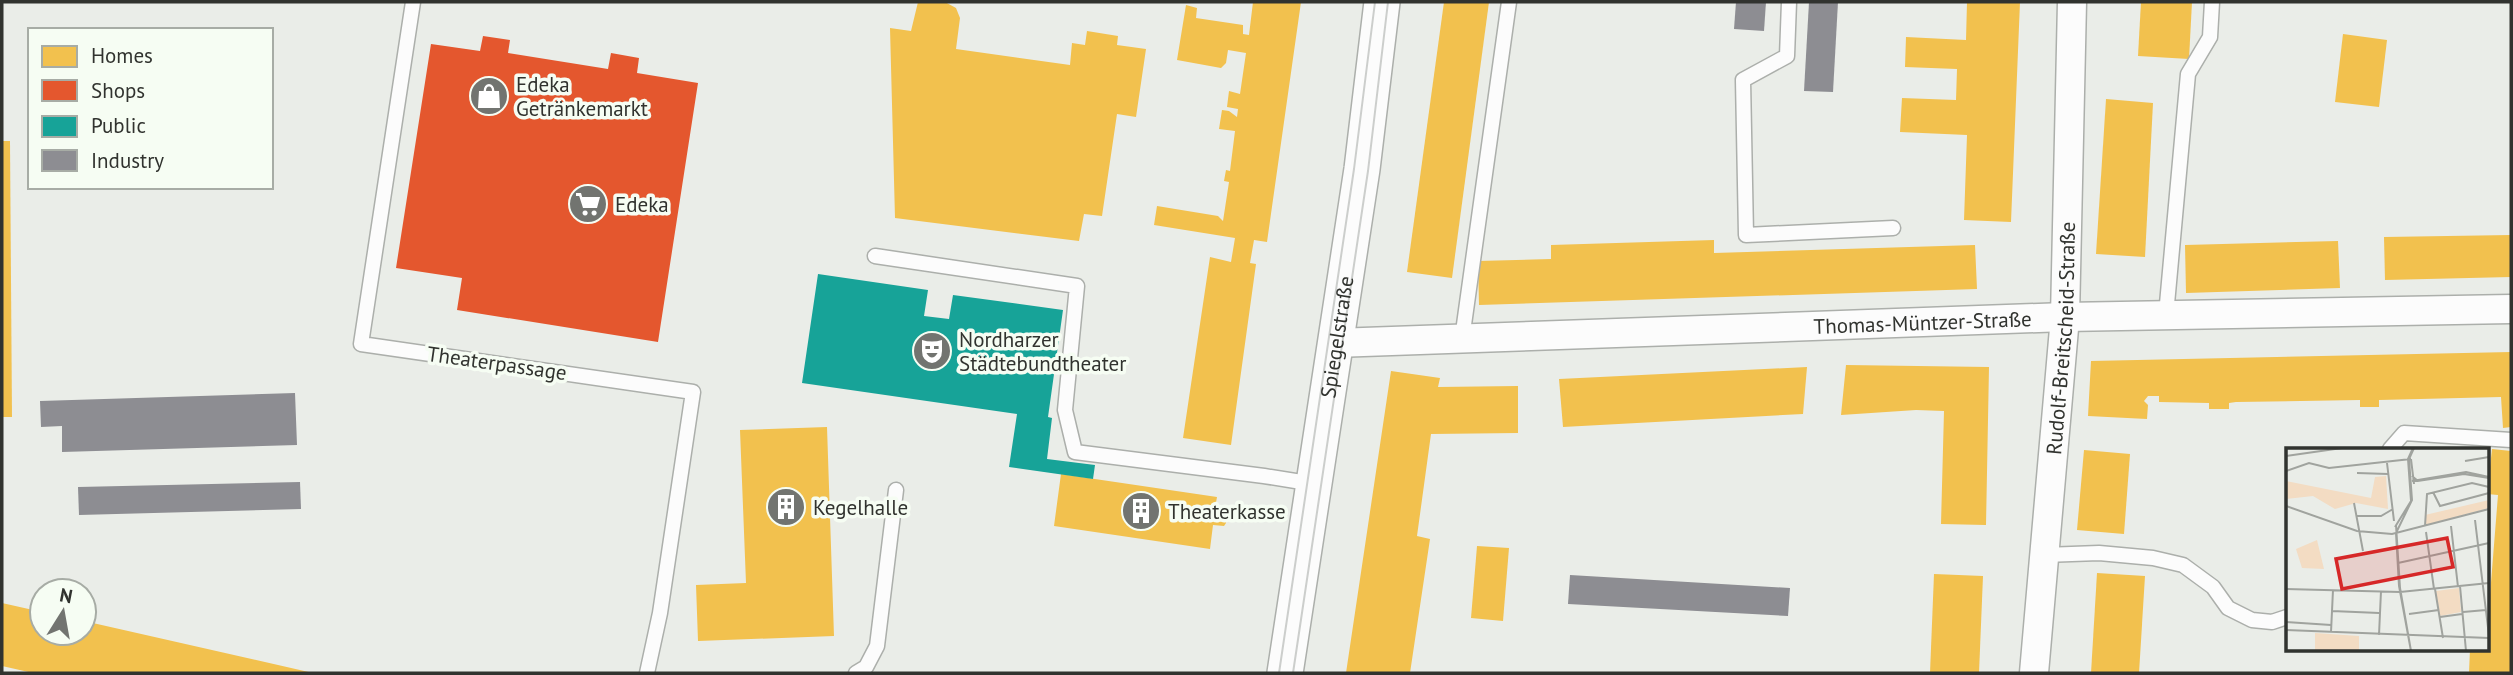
<svg xmlns="http://www.w3.org/2000/svg" width="2513" height="675" font-family="'PT Sans',sans-serif">
<style>
.homes{fill:#f2c14e}
.shops{fill:#e4572e}
.public{fill:#17a398}
.industry{fill:#8d8d92}
.lines{fill:none;stroke-linecap:round;stroke-linejoin:round}
.service-casing{stroke:#acafab;stroke-width:17}
.minor-casing{stroke:#acafab;stroke-width:31}
.tertiary-casing{stroke:#acafab;stroke-width:38}
.service{stroke:#fcfcfc;stroke-width:14}
.minor{stroke:#fcfcfc;stroke-width:28}
.tertiary{stroke:#fcfcfc;stroke-width:35}
.tram{stroke:#cccecc;stroke-width:2}
.labels{text-anchor:middle;dominant-baseline:central;stroke-width:7;stroke-linejoin:round;paint-order:stroke}
.poi-label{font-size:21px;fill:#31332f;stroke:#f6fdf3;text-anchor:start}
.street-label{font-size:21px;fill:#31332f;stroke:#f6fdf3}
.inset-road{fill:none;stroke:#a0a39e;stroke-width:2}
.view{fill:#d62828;fill-opacity:0.15;stroke:#d62828;stroke-width:3.5}
.inset-edge{fill:none;stroke:#31332f;stroke-width:3.5}
</style>
<rect width="100%" height="100%" fill="#eaede8"/>
<g class="homes">
<path d="M 918,2 L 945,2 L 956,8 L 960,18 L 956,49 L 1070,65 L 1072,43 L 1085,45 L 1087,31 L 1118,36 L 1117,45 L 1146,49 L 1136,117 L 1117,114 L 1102,216 L 1084,214 L 1079,241 L 895,218 L 890,28 L 911,31 Z"/>
<path d="M 1253,2 L 1301,2 L 1267,242 L 1254,240 L 1250,263 L 1256,264 L 1231,445 L 1183,438 L 1210,257 L 1231,262 L 1235,238 L 1154,225 L 1157,206 L 1218,216 L 1223,221 L 1229,182 L 1224,181 L 1226,170 L 1230,171 L 1235,131 L 1219,129 L 1222,110 L 1229,111 L 1237,117 L 1238,109 L 1227,107 L 1229,91 L 1240,94 L 1246,53 L 1228,50 L 1226,63 L 1221,68 L 1177,60 L 1186,5 L 1197,8 L 1196,18 L 1243,25 L 1243,34 L 1249,35 Z"/>
<path d="M 1444,2 L 1489,2 L 1452,278 L 1407,272 Z"/>
<path d="M 1967,2 L 2020,2 L 2011,222 L 1964,220 L 1967,135 L 1900,132 L 1902,98 L 1956,100 L 1957,69 L 1905,67 L 1906,37 L 1966,40 Z"/>
<path d="M 2141,2 L 2192,2 L 2189,59 L 2138,56 Z"/>
<path d="M 2343,34 L 2387,40 L 2379,107 L 2335,102 Z"/>
<path d="M 2106,99 L 2153,103 L 2145,257 L 2096,254 Z"/>
<path d="M 2,141 L 10,141 L 12,417 L 2,417 Z"/>
<path d="M 2511,235 L 2511,277 L 2385,280 L 2384,237 Z"/>
<path d="M 1714,240 L 1714,253 L 1975,245 L 1977,289 L 1479,305 L 1478,261 L 1551,259 L 1551,245 Z"/>
<path d="M 2338,241 L 2340,288 L 2186,293 L 2185,245 Z"/>
<path d="M 2511,352 L 2511,427 L 2503,428 L 2501,397 L 2379,400 L 2379,407 L 2360,407 L 2360,400 L 2236,402 L 2229,403 L 2229,409 L 2209,409 L 2209,403 L 2159,402 L 2159,396 L 2148,396 L 2144,401 L 2148,405 L 2147,419 L 2088,416 L 2091,361 Z"/>
<path d="M 1846,365 L 1989,367 L 1986,525 L 1941,524 L 1944,411 L 1916,410 L 1841,415 Z"/>
<path d="M 1807,367 L 1803,414 L 1563,427 L 1559,379 Z"/>
<path d="M 1391,371 L 1440,378 L 1438,387 L 1518,386 L 1518,433 L 1431,434 L 1417,536 L 1430,539 L 1410,673 L 1346,673 Z"/>
<path d="M 827,427 L 834,636 L 698,641 L 696,585 L 746,583 L 740,430 Z"/>
<path d="M 2492,449 L 2511,451 L 2511,673 L 2469,673 L 2470,649 L 2487,649 L 2487,595 L 2490,595 L 2498,495 L 2487,494 L 2487,476 L 2489,476 Z"/>
<path d="M 2084,450 L 2130,454 L 2124,534 L 2077,530 Z"/>
<path d="M 1061,474 L 1217,497 L 1215,508 L 1225,510 L 1227,513 L 1226,523 L 1224,526 L 1213,525 L 1210,549 L 1054,526 Z"/>
<path d="M 1477,546 L 1509,548 L 1503,621 L 1471,618 Z"/>
<path d="M 2097,573 L 2145,576 L 2139,673 L 2091,673 Z"/>
<path d="M 1934,574 L 1983,576 L 1979,673 L 1930,673 Z"/>
<path d="M 2,603 L 42,612 L 42,633 L 84,633 L 84,621 L 313,673 L 33,673 L 2,666 Z"/>
</g>
<path class="shops" d="M 483,36 L 510,40 L 508,53 L 608,69 L 611,53 L 639,58 L 637,73 L 698,83 L 658,342 L 457,310 L 462,278 L 396,268 L 431,44 L 480,51 Z"/>
<path class="public" d="M 818,274 L 928,290 L 924,316 L 949,319 L 953,295 L 1063,310 L 1048,417 L 1052,418 L 1047,459 L 1095,465 L 1093,479 L 1009,467 L 1017,414 L 802,383 Z"/>
<g class="industry">
<path d="M 1736,2 L 1766,2 L 1764,31 L 1734,29 Z"/>
<path d="M 1809,2 L 1838,2 L 1833,92 L 1804,91 Z"/>
<path d="M 295,393 L 297,445 L 62,452 L 62,426 L 41,427 L 40,401 Z"/>
<path d="M 300,482 L 301,509 L 79,515 L 78,487 Z"/>
<path d="M 1570,575 L 1790,588 L 1788,616 L 1568,604 Z"/>
</g>
<g class="lines">
<defs>
<g id="service">
<path d="M 413,2 L 361,344 L 693,392 L 660,613 L 647,673"/>
<path d="M 1789,2 L 1787,56 L 1743,80 L 1746,235 L 1893,228"/>
<path d="M 875,256 L 1077,286 L 1065,410 L 1075,452 L 1264,476 L 1314,484"/>
<path d="M 2166,315 L 2188,74 L 2210,37 L 2212,2"/>
<path d="M 1462,339 L 1509,2"/>
<path d="M 2390,449 L 2404,433 L 2511,440"/>
<path d="M 2044,555 L 2099,553 L 2153,558 L 2183,565 L 2213,587 L 2228,608 L 2252,620 L 2272,622 L 2287,617"/>
<path d="M 856,673 L 866,667 L 877,646 L 896,490"/>
</g>
<g id="minor">
<path id="s1" d="M 1335,343 L 2065,317 L 2511,309"/>
<path id="s2" d="M 2034,673 L 2065,317 L 2072,2"/>
</g>
<g id="tertiary">
<path id="s3" d="M 1285,673 L 1362,169 L 1382,2"/>
</g>
</defs>
<use href="#service" class="service-casing"/>
<use href="#minor" class="minor-casing"/>
<use href="#tertiary" class="tertiary-casing"/>
<use href="#service" class="service"/>
<use href="#minor" class="minor"/>
<use href="#tertiary" class="tertiary"/>
<g class="tram">
<path d="M 1279,673 L 1354,169 L 1375,2"/>
<path d="M 1293,673 L 1368,171 L 1388,2"/>
</g>
</g>
<defs>
<symbol id="shop-disc" viewBox="-11 -11 22 22"><circle r="9.5" fill="#727470" stroke="#f6fdf3"/><path d="M-5-2.5h2.3a2.7 3.5 0 0 1 5.4 0H5L5.5 6h-11ZM-1.5-2.5h3a1.5 2.3 0 0 0-3 0Z" fill="#fff"/></symbol>
<symbol id="supermarket-disc" viewBox="-11 -11 22 22"><circle r="9.5" fill="#727470" stroke="#f6fdf3"/><path d="M-6-5.5h2.5l.6 2H6L4.5 2H-2.5L-4.4-4H-6ZM-1.5 3.2a1.3 1.3 0 1 0 .1 0ZM3 3.2a1.3 1.3 0 1 0 .1 0Z" fill="#fff"/></symbol>
<symbol id="theatre-disc" viewBox="-11 -11 22 22"><circle r="9.5" fill="#727470" stroke="#f6fdf3"/><path d="M-5-5.5Q0-4 5-5.5V0Q5 5 0 6Q-5 5-5 0ZM-3.3-2.5H-1v1.5H-3.3ZM1-2.5H3.3v1.5H1ZM-2.8 1Q0 5.5 2.8 1Z" fill="#fff"/></symbol>
<symbol id="building-disc" viewBox="-11 -11 22 22"><circle r="9.5" fill="#727470" stroke="#f6fdf3"/><path d="M-4-6H4V6H1V3H-1V6H-4ZM-2.5-4.3h1.7v1.8h-1.7ZM.8-4.3h1.7v1.8H.8ZM-2.5-1h1.7V.8h-1.7ZM.8-1h1.7V.8H.8Z" fill="#fff"/></symbol>
</defs>
<g fill-rule="evenodd">
<use href="#shop-disc" x="467" y="74" width="44" height="44"/>
<use href="#supermarket-disc" x="566" y="182" width="44" height="44"/>
<use href="#theatre-disc" x="910" y="329" width="44" height="44"/>
<use href="#building-disc" x="764" y="485" width="44" height="44"/>
<use href="#building-disc" x="1119" y="489" width="44" height="44"/>
</g>
<g class="labels">
<g class="poi-label">
<text x="516" y="84">Edeka<tspan x="516" dy="24">Getränkemarkt</tspan></text>
<text x="615" y="204">Edeka</text>
<text x="959" y="339">Nordharzer<tspan x="959" dy="24">Städtebundtheater</tspan></text>
<text x="813" y="507">Kegelhalle</text>
<text x="1168" y="511">Theaterkasse</text>
</g>
<g class="street-label">
<text stroke="none"><textPath href="#s1" startOffset="588">Thomas-Müntzer-Straße</textPath></text>
<text stroke="none"><textPath href="#s3" startOffset="340">Spiegelstraße</textPath></text>
<text stroke="none"><textPath href="#s2" startOffset="336">Rudolf-Breitscheid-Straße</textPath></text>
<text transform="translate(497 363) rotate(8)">Theaterpassage</text>
</g>
</g>
<g transform="translate(2286 448)">
<rect width="203" height="203" fill="#eaede8"/>
<path d="M 100,28 L 102,61 L 70,55 L 49,61 L 27,48 L 0,51 L 0,33 L 85,50 L 89,29 ZM 203,52 L 203,60 L 140,77 L 139,67 ZM 31,92 L 38,121 L 16,120 L 10,101 ZM 173,140 L 175,164 L 154,168 L 150,143 ZM 29,185 L 73,188 L 73,203 L 29,203 Z" fill="#f3dcc3"/>
<path class="inset-road" d="M 0,8 L 56,0M 125,11 L 128,36M 179,13 L 203,9M 101,15 L 108,73M 0,23 L 23,15 L 43,20 L 125,11M 71,25 L 102,26M 126,28 L 132,33 L 178,26 L 203,30M 126,33 L 180,24 L 203,29M 147,44 L 154,58 L 203,45M 68,55 L 77,103M 0,58 L 71,83 L 106,86 L 203,61M 70,68 L 95,68 L 107,61M 189,72 L 203,188M 110,77 L 114,140 L 125,203M 139,78 L 141,46 L 186,35 L 203,39M 165,78 L 172,139M 109,79 L 125,53 L 122,11 L 127,0M 140,84 L 148,141M 112,115 L 203,95M 174,138 L 180,203M 0,141 L 114,144 L 203,135M 149,141 L 157,190M 46,163 L 93,165M 177,164 L 200,162M 123,166 L 153,162M 154,169 L 176,166M 0,174 L 45,177M 0,182 L 203,190M 45,184 L 47,142M 93,187 L 95,143M 125,203 L 113,138 L 110,85 L 126,52 L 123,11 L 128,0"/>
<path class="view" d="M 161,90 L 167,119 L 56,141 L 50,111 Z"/>
<rect width="203" height="203" class="inset-edge"/>
</g>
<rect width="2513" height="675" fill="none" stroke="#31332f" stroke-width="7"/>
<rect x="28" y="28" width="245" height="161" fill="#f6fdf3" stroke="#a7aca5" stroke-width="2"/>
<rect x="42" y="46" width="35" height="21" fill="#f2c14e" stroke="#a7aca5" stroke-width="2"/>
<text x="91" y="63" font-size="21" fill="#31332f">Homes</text>
<rect x="42" y="80" width="35" height="21" fill="#e4572e" stroke="#a7aca5" stroke-width="2"/>
<text x="91" y="98" font-size="21" fill="#31332f">Shops</text>
<rect x="42" y="116" width="35" height="21" fill="#17a398" stroke="#a7aca5" stroke-width="2"/>
<text x="91" y="133" font-size="21" fill="#31332f">Public</text>
<rect x="42" y="150" width="35" height="21" fill="#8d8d92" stroke="#a7aca5" stroke-width="2"/>
<text x="91" y="168" font-size="21" fill="#31332f">Industry</text>
<g transform="translate(63 612) rotate(11)"><circle r="33" fill="#f6fdf3" stroke="#a7aca5" stroke-width="2"/>
<path d="M0-5L12 26L0 18L-12 26Z" fill="#727470"/>
<text y="-10" font-size="19" font-weight="bold" text-anchor="middle" fill="#31332f">N</text>
</g>
</svg>
